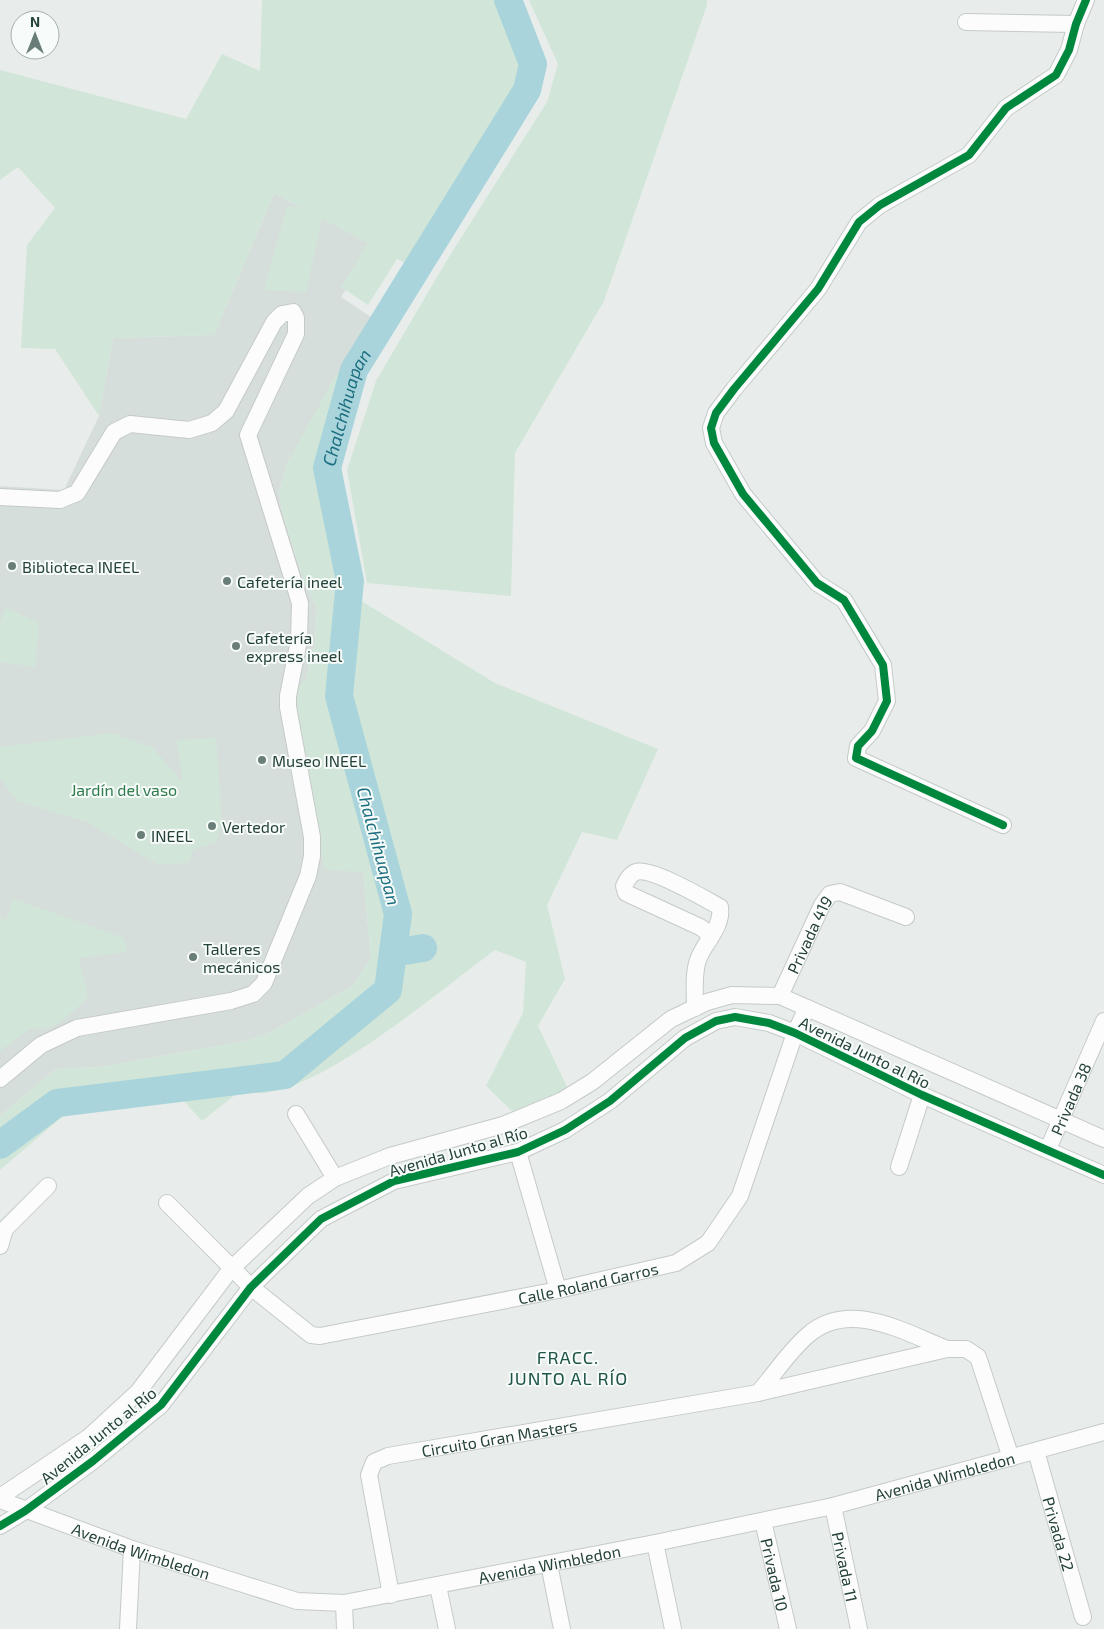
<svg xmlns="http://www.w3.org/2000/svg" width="1104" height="1629" font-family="'Exo 2',sans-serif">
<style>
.built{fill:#d6dedb}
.green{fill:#d1e6d8}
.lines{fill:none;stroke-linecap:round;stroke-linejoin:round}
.river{stroke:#a9d4db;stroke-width:28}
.minor-casing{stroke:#c5cac8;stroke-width:18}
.minor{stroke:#fcfcfc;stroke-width:16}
.cycleway-casing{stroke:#f7fbf9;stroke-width:11}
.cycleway{stroke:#00873e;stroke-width:8}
.poi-dot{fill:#697e78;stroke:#f7fbf9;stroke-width:2}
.labels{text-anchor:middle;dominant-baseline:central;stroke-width:4;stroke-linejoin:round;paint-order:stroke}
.poi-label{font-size:16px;fill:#24423a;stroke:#f7fbf9;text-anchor:start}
.park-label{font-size:16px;fill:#2d7a4b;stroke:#f7fbf9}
.street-label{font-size:16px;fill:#24423a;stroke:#f7fbf9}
.water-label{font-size:18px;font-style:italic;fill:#1c6f80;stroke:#f7fbf9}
.neighbourhood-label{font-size:18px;letter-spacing:1px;fill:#1f5548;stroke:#f7fbf9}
</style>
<rect width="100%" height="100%" fill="#e8edeb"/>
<path class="built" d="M 274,193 L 376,247 L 341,297 L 371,317 L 288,462 L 279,491 L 282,511 L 303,579 L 317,608 L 315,643 L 306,679 L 291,697 L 363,872 L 371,958 L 353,986 L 269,1033 L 246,1041 L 101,1067 L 56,1069 L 0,1116 L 0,486 L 64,490 L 99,416 L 113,338 L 214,335 Z"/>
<g class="green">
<path d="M 262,0 L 508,0 L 533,64 L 524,94 L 486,163 L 388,321 L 335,448 L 326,488 L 326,512 L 336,563 L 337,586 L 495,683 L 658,749 L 617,840 L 582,832 L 547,905 L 565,979 L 538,1026 L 569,1091 L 513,1112 L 486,1086 L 523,1013 L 526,962 L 495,950 C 440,990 328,1087 263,1093 C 255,1093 247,1092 240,1091 L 202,1121 L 180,1097 L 138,1099 L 62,1117 L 0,1170 L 0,1116 L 56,1069 L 101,1067 L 246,1041 L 269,1033 L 353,986 L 371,958 L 363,872 L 325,870 L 293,719 L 291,697 L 306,679 L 315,643 L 317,608 L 303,579 L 282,511 L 279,491 L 288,462 L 332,382 L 406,263 L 397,259 L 368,305 L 341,287 L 368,243 L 322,219 L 306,292 L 264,290 L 287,206 L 302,208 L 274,193 L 214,335 L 113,338 L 99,416 L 55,349 L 21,348 L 27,245 L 55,208 L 18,167 L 0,180 L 0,70 L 186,119 L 222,54 L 260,71 Z"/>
<path d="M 529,0 L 707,0 L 707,5 L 604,301 L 515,453 L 511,596 L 367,583 L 347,470 L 376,381 L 447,260 L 547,102 L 558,64 Z"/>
<path d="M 6,608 L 39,623 L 35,667 L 0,662 L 0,622 Z"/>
<path d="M 112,733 L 153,748 L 183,783 L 177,740 L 216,738 L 222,823 L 216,842 L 193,850 L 188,863 L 157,864 L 87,822 L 17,801 L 0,777 L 0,747 Z"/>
<path d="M 14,899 L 124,938 L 127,952 L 79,958 L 88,997 L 66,1018 L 50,1028 L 29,1029 L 0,1051 L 0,918 L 6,920 Z"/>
</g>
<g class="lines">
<g class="river">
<path d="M 393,953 L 423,948"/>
<path id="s1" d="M 0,1145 L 57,1103 L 285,1075 L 388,990 L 398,914 L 339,696 L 350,581 L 327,468 L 354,370 L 527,90 L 533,64 L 508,0"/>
</g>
<defs>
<g id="minor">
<path d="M 966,22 L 1076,24"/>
<path d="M 0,497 L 60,500 L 77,493 L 114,432 L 130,424 L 189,430 L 212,423 L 226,411 L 274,322 L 282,314 L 293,312 L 296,318 L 296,334 L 248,435 L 300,603 L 299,640 L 288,696 L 288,707 L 312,837 L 312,856 L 308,876 L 264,983 L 253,994 L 231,1001 L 77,1028 L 41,1045 L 0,1079"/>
<path d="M 1003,825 L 856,758 L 858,746 L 872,731 L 887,701 L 883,665 L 844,600 L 817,583 L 743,494 L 714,443 L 711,428 L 716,413 L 734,389 L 818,289 L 859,222 L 880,205 L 969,155 L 1006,108 L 1056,75 L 1069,50 L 1076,24 L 1086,0"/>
<path id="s2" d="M 780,996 L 822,905 L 830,894 L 840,892 L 906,917"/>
<path d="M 695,1008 C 695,992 693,975 698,960 C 704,942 723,928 720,907 C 705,899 651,867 636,872 C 630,874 627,880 624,886 L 626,893 L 700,927 L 707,932 L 710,939"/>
<path d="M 296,1114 L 335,1178"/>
<path id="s3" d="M 1048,1149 L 1104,1021"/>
<path d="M 518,1152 L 558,1290"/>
<path d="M 899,1167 L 922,1095"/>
<path id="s4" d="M 167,1203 L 251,1287 L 311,1335 L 320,1336 L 558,1290 L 676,1263 L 708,1243 L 740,1196 L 795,1033 L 807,1008"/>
<path d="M 0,1246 L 5,1229 L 48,1186"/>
<path d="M 758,1393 C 774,1375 789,1351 808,1335 C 849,1299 904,1332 947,1349"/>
<path id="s5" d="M 1036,1451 L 1083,1617"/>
<path d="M 0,1497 L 89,1437 L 138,1392 L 231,1269 L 308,1196 L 335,1178 L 390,1156 L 503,1125 L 561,1101 L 592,1082 L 671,1019 L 707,1002 L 732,995 L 780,996 L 1104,1139"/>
<path id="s6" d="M 0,1500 L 132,1549 L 297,1601 L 344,1603 L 655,1543 L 833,1506 L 1104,1432"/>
<path id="s7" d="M 833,1506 L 859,1629"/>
<path id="s8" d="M 763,1521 L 788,1629"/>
<path d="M 0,1526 L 25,1511 L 93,1461 L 161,1405 L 251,1287 L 321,1219 L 394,1181 L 518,1152 L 565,1130 L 610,1101 L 685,1038 L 716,1021 L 735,1017 L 769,1023 L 795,1033 L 922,1095 L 1104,1175"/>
<path d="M 655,1543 L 673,1629"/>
<path d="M 549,1564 L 562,1629"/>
<path d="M 438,1586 L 447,1629"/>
<path id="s9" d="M 391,1595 L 369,1475 L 374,1462 L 388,1456 L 758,1393 L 947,1349 L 966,1349 L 978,1357 L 1011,1458"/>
<path d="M 344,1603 L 345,1629"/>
<path d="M 128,1629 L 132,1549"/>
</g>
</defs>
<use href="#minor" class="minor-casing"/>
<use href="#minor" class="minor"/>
<defs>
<g id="cycleway">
<path d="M 1003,825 L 856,758 L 858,746 L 872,731 L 887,701 L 883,665 L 844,600 L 817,583 L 743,494 L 714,443 L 711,428 L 716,413 L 734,389 L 818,289 L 859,222 L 880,205 L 969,155 L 1006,108 L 1056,75 L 1069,50 L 1076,24 L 1086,0"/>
<path d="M 0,1526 L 25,1511 L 93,1461 L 161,1405 L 251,1287 L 321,1219 L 394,1181 L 518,1152 L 565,1130 L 610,1101 L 685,1038 L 716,1021 L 735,1017 L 769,1023 L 795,1033 L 922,1095 L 1104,1175"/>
</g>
</defs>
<use href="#cycleway" class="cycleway-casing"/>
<use href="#cycleway" class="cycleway"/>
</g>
<g class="poi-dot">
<circle cx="12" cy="566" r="5"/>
<circle cx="227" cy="581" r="5"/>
<circle cx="236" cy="646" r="5"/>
<circle cx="262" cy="760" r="5"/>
<circle cx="212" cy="826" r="5"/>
<circle cx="141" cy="835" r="5"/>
<circle cx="193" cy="957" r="5"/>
</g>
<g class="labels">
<g class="poi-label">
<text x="22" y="566">Biblioteca INEEL</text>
<text x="237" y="581">Cafetería ineel</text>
<text x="246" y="637">Cafetería<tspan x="246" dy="18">express ineel</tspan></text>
<text x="272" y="760">Museo INEEL</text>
<text x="222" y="826">Vertedor</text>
<text x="151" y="835">INEEL</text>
<text x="203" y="948">Talleres<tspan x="203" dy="18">mecánicos</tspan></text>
</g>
<g class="park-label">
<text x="124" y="789">Jardín del vaso</text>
</g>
<g class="street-label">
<text stroke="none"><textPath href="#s2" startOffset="68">Privada 419</textPath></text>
<text transform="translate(865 1052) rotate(26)">Avenida Junto al Río</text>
<text stroke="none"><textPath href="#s3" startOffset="55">Privada 38</textPath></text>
<text transform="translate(458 1151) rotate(-16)">Avenida Junto al Río</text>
<text stroke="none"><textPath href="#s4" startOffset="478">Calle Roland Garros</textPath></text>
<text transform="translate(98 1435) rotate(-39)">Avenida Junto al Río</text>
<text stroke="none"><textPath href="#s9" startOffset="264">Circuito Gran Masters</textPath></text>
<text stroke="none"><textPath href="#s6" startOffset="975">Avenida Wimbledon</textPath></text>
<text stroke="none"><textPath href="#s5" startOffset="86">Privada 22</textPath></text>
<text stroke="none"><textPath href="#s6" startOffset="150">Avenida Wimbledon</textPath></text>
<text stroke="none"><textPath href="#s6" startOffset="570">Avenida Wimbledon</textPath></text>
<text stroke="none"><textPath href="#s7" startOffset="62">Privada 11</textPath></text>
<text stroke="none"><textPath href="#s8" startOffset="55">Privada 10</textPath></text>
</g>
<g class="water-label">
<text stroke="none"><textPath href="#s1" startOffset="1031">Chalchihuapan</textPath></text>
<text transform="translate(379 846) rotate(75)">Chalchihuapan</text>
</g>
<g class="neighbourhood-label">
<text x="568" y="1357">FRACC.<tspan x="568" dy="21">JUNTO AL RÍO</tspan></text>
</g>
</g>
<g transform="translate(35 35)"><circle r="24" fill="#f7fbf9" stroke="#a3b1ad"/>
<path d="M0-4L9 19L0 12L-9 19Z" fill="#697e78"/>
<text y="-8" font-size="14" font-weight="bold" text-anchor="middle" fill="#24423a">N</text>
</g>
</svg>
